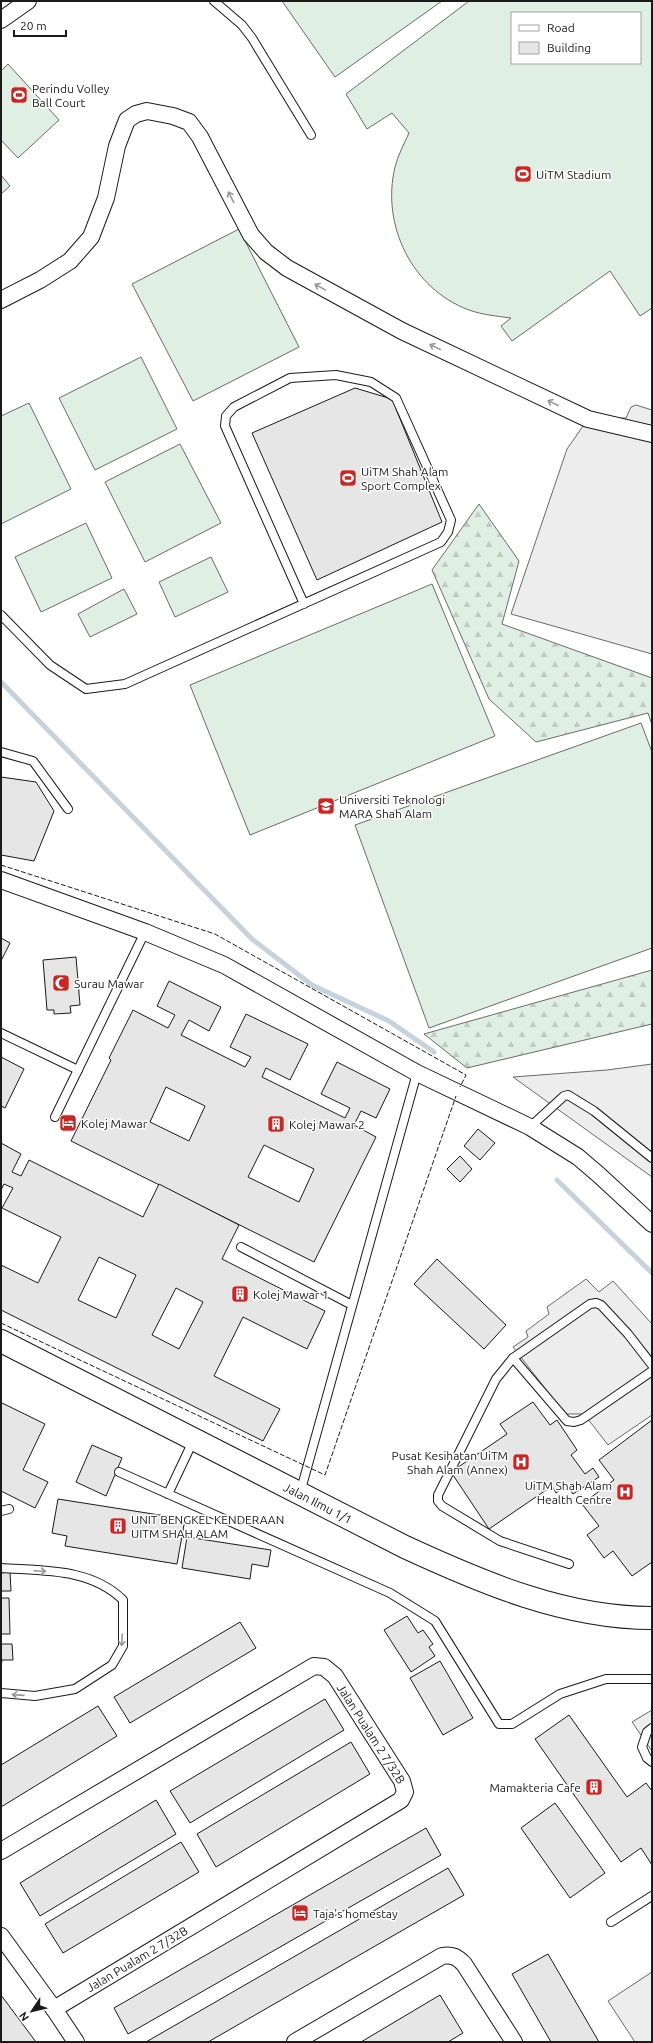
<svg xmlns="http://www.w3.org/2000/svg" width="653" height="2043" font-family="Ubuntu,sans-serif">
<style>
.forest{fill:url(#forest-firs);stroke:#6a6a6a}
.pitch{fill:#e0efe3;stroke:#6a6a6a;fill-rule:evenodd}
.parking{fill:#ededed;stroke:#6a6a6a}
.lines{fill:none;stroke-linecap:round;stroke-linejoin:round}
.stream{stroke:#c6d2dc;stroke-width:5}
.building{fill:#e6e6e6;stroke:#1a1a1a;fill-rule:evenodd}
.lane-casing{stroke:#1a1a1a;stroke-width:10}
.street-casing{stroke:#1a1a1a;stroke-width:18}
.secondary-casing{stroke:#1a1a1a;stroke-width:24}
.lane{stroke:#fff;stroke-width:8}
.street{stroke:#fff;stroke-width:16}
.secondary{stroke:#fff;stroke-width:22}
.fence{stroke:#1a1a1a;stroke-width:1;stroke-dasharray:5 2;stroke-linecap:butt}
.oneway{stroke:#989898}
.labels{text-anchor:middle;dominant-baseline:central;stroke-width:3;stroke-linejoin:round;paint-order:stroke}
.poi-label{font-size:12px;fill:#1a1a1a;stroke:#fff;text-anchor:start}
.street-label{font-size:12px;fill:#1a1a1a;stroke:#fff}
</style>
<defs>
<pattern id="forest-firs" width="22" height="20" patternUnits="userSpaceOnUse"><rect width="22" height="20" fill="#e0efe3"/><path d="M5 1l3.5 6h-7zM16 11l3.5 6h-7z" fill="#c0ccc2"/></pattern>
</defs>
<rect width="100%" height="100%" fill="#fff"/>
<g class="forest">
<path d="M 479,504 L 519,561 L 502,624 L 652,678 L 652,725 L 648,713 L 536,742 L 489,699 L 432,570 Z"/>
<path d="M 652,970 L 652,1024 L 467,1068 L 424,1034 Z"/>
</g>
<g class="pitch">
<path d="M 282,1 L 442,1 L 335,77 Z"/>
<path d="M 469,1 L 652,1 L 652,308 L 640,316 L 610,271 L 512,341 L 501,326 L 511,318 C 497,316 483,315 469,310 C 412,289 381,225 395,167 C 398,155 404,144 409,133 L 392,113 L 367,129 L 346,94 ZM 512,13 L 640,13 L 640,63 L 512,63 Z"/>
<path d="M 8,64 L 59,120 L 18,158 L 1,140 L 1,71 Z"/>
<path d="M 1,175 L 10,186 L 1,194 Z"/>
<path d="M 239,229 L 299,347 L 193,401 L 132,284 Z"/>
<path d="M 141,357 L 177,429 L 95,470 L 59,398 Z"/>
<path d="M 29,403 L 71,489 L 1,524 L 1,416 Z"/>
<path d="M 180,444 L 221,523 L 145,562 L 105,482 Z"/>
<path d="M 86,523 L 112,578 L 41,612 L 15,557 Z"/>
<path d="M 211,557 L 228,592 L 175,617 L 159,582 Z"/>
<path d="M 432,584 L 495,736 L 250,835 L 190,685 Z"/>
<path d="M 124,589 L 137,614 L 90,637 L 78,614 Z"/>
<path d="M 641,723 L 652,752 L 652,948 L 429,1028 L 355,825 Z"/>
</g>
<g class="parking">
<path d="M 636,405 L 652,410 L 652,654 L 511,614 L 567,449 L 588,419 L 626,418 L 631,407 Z"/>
<path d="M 652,1064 L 652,1177 L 513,1077 L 607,1070 Z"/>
<path d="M 586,1279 L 599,1292 L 613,1281 L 652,1324 L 652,1415 L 608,1445 L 584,1414 L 565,1414 L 513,1347 L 528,1337 L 526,1331 L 549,1314 L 547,1307 Z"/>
<path d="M 652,1710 L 652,1751 L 632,1722 Z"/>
<path d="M 652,1972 L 652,2042 L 635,2042 L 608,2001 Z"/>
</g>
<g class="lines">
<g class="stream">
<path d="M 1,682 L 252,939 L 312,985 L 389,1021 L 434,1052"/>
<path d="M 557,1180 L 652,1273"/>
</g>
</g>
<g class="building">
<path d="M 355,388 L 392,399 L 442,522 L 317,580 L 252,433 Z"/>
<path d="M 1,777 L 36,782 L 54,811 L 34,861 L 1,855 Z"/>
<path d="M 1,938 L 10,943 L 1,961 Z"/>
<path d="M 76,957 L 80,1005 L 70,1006 L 71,1013 L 54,1014 L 54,1010 L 47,1010 L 43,960 Z"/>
<path d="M 169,981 L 221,1007 L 209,1031 L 189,1020 L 181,1035 L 245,1067 L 251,1057 L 230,1047 L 246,1014 L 308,1044 L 290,1080 L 266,1068 L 262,1077 L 345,1118 L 350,1108 L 321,1094 L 337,1062 L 390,1089 L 376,1118 L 361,1111 L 354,1125 L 376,1137 L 314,1262 L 71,1141 L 111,1060 L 109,1058 L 133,1010 L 168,1028 L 175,1015 L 157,1006 ZM 166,1087 L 205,1106 L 189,1141 L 150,1122 ZM 264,1145 L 314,1169 L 299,1202 L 248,1177 Z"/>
<path d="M 1,1057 L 24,1069 L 5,1108 L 1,1106 Z"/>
<path d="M 478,1129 L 495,1143 L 480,1160 L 464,1146 Z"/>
<path d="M 1,1143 L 21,1154 L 12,1172 L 21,1176 L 29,1160 L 143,1217 L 159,1184 L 239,1225 L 222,1259 L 325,1311 L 307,1349 L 243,1317 L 214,1376 L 280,1409 L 263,1441 L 1,1310 L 1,1265 L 38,1283 L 61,1237 L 2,1208 L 13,1188 L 4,1184 L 1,1190 ZM 99,1257 L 136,1275 L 116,1318 L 78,1300 ZM 176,1288 L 203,1302 L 179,1349 L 152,1335 Z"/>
<path d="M 460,1156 L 472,1169 L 460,1182 L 447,1169 Z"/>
<path d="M 437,1259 L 506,1325 L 484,1349 L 414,1284 Z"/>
<path d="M 533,1402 L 550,1425 L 557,1420 L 577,1450 L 571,1455 L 585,1474 L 593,1468 L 599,1477 L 573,1494 L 567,1485 L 556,1493 L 552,1486 L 489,1529 L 451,1472 L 507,1434 L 500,1424 Z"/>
<path d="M 2,1403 L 45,1424 L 23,1470 L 48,1482 L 35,1508 L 1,1491 L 1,1406 Z"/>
<path d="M 652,1420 L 652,1562 L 632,1576 L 613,1551 L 604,1558 L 587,1535 L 599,1526 L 582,1504 L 614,1480 L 599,1460 Z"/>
<path d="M 92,1445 L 122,1458 L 106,1496 L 76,1482 Z"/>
<path d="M 58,1499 L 185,1519 L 177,1564 L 65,1546 L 67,1536 L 52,1533 Z"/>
<path d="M 187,1537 L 271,1550 L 268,1567 L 252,1564 L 250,1579 L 182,1568 Z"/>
<path d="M 10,1572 L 11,1591 L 1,1591 L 1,1573 Z"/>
<path d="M 1,1598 L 9,1598 L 10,1634 L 1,1634 Z"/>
<path d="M 407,1616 L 418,1633 L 423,1630 L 433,1644 L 429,1647 L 435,1656 L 411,1672 L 384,1630 Z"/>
<path d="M 240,1622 L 256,1648 L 130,1723 L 114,1697 Z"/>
<path d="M 1,1644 L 12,1644 L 13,1660 L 2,1660 L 1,1667 Z"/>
<path d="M 440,1661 L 473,1718 L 443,1735 L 410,1678 Z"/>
<path d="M 325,1699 L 344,1730 L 190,1823 L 170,1791 Z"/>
<path d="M 98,1706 L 117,1736 L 1,1807 L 1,1765 Z"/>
<path d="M 569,1715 L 627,1797 L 646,1783 L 652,1791 L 652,1865 L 641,1848 L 621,1862 L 535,1739 Z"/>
<path d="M 351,1742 L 370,1774 L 216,1867 L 197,1834 Z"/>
<path d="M 156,1800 L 176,1834 L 40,1916 L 20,1883 Z"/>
<path d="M 555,1803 L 605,1873 L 570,1898 L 521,1828 Z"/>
<path d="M 426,1828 L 441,1855 L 128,2034 L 114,2008 Z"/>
<path d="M 181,1842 L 199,1872 L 63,1953 L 45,1924 Z"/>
<path d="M 448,1868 L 464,1895 L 208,2042 L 146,2042 Z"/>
<path d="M 548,1954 L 599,2042 L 551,2042 L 512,1974 Z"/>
<path d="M 1,1995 L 36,2042 L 1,2042 Z"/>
<path d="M 440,1995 L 463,2033 L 448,2042 L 361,2042 Z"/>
</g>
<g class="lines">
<defs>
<g id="lane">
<path d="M 214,1 L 242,25 L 252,38 L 311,135"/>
<path d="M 1,615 L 50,665 L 86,689 L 125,684 L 441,542 L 448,532 L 451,520 L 396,398 L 371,382 L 336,375 L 290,378 L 234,407 L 226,416 L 225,426 L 304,604"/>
<path d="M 1,752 L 33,761 L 68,809"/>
<path d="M 1,1033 L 78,1070"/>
<path d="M 55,1117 L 145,932"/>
<path d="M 530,1127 L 564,1096 L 568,1095 L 594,1111 L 652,1158"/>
<path d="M 241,1247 L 352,1305"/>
<path d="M 513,1358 L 567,1421 L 574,1422 L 581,1420 L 652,1371"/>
<path d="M 119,1472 L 390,1593 L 435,1621 L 499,1724 L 512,1724 L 560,1694 L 606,1679 L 652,1679"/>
<path d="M 300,1493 L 417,1073"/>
<path d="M 168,1494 L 194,1439"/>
<path d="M 1,1511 L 9,1509"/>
<path d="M 569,1564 L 500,1541 L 442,1506 L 438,1501 L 438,1495 L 496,1379 L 513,1358 L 590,1304 L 596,1303 L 601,1305 L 628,1334 L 652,1365"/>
<path d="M 1,1568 C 43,1571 91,1568 123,1600 L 123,1646 L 112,1665 L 75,1689 L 35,1696 L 1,1693"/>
<path d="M 652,1728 L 647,1732 L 642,1747 L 647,1758 L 652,1762"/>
<path d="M 611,1922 L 652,1896"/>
</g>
<g id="street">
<path d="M 1,20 L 28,1"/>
<path d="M 1,300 L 40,280 L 70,261 L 91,237 L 106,198 L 117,146 L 127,120 L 136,114 L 147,111 L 173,116 L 189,122 L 200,137 L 251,235 L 266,252 L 287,268 L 402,331 L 588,419 L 652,434"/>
<path d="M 1,880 L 145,932 L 224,965 L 417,1073 L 530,1127 L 578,1157 L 599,1175 L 652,1224"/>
<path id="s1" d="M 1,1851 L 314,1666 L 324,1667 L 335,1676 L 402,1781 L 405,1792 L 401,1800 L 54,2009"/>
<path d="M 1,1936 L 54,2009 L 76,2042"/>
<path d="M 295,2042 L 442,1956 C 452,1954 457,1957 464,1964 L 514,2042"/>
</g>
<g id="secondary">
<path id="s2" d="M 1,1341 L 405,1547 C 483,1583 565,1618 652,1618"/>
</g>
</defs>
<use href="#lane" class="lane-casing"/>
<use href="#street" class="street-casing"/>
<use href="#secondary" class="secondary-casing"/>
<use href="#lane" class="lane"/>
<use href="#street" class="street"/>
<use href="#secondary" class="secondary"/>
<g class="fence">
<path d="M 1,865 L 215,934 L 466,1075 L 460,1087"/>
<path d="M 1,1323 L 325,1475 L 456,1096"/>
</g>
</g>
<defs><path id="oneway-shaft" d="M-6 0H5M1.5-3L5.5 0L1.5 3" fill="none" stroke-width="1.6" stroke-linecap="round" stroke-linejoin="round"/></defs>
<g class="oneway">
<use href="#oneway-shaft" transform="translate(231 197) rotate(-117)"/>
<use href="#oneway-shaft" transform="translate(320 287) rotate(-151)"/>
<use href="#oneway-shaft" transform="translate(435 347) rotate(-154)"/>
<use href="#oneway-shaft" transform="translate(553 403) rotate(-155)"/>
<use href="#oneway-shaft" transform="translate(40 1571) rotate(3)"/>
<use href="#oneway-shaft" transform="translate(122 1640) rotate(92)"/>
<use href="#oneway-shaft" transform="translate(18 1695) rotate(-176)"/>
</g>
<defs>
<symbol id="stadium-square" viewBox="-11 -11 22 22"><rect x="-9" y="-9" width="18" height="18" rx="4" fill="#c62828" stroke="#fff"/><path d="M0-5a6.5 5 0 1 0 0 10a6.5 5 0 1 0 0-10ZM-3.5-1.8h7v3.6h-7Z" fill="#fff"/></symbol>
<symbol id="university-square" viewBox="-11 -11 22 22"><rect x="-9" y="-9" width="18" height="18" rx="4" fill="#c62828" stroke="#fff"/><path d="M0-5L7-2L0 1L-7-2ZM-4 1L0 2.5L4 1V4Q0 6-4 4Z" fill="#fff"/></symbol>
<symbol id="mosque-square" viewBox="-11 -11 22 22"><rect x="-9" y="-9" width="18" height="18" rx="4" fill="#c62828" stroke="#fff"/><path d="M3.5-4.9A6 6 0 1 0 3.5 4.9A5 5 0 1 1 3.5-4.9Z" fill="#fff"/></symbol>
<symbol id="hotel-square" viewBox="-11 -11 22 22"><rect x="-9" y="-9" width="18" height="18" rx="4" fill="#c62828" stroke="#fff"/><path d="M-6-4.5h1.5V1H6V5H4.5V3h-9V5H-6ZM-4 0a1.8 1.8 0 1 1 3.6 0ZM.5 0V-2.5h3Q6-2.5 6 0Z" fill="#fff"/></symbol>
<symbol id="building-square" viewBox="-11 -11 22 22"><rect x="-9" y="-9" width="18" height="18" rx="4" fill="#c62828" stroke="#fff"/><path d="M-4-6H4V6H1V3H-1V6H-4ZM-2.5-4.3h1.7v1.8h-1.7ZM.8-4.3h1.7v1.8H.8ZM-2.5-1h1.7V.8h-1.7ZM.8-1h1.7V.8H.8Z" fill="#fff"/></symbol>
<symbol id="hospital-square" viewBox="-11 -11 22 22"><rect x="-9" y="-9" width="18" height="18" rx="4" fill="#c62828" stroke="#fff"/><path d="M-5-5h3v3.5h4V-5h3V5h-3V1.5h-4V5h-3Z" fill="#fff"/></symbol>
</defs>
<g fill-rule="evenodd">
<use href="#stadium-square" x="9" y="85" width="20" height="20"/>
<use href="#stadium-square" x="513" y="164" width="20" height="20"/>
<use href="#stadium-square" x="338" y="468" width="20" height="20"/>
<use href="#university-square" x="316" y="796" width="20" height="20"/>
<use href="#mosque-square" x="51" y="973" width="20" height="20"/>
<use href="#hotel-square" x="58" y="1113" width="20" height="20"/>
<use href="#building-square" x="266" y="1114" width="20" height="20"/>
<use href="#building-square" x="230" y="1284" width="20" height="20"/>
<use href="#hospital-square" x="511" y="1452" width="20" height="20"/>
<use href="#hospital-square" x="615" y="1482" width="20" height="20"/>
<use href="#building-square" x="108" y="1516" width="20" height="20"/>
<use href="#building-square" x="584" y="1777" width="20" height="20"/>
<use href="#hotel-square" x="290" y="1903" width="20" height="20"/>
</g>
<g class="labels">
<g class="poi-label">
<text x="32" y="88">Perindu Volley<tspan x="32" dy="14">Ball Court</tspan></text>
<text x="536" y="174">UiTM Stadium</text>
<text x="361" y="471">UiTM Shah Alam<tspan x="361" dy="14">Sport Complex</tspan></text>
<text x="339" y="799">Universiti Teknologi<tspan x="339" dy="14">MARA Shah Alam</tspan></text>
<text x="74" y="983">Surau Mawar</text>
<text x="81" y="1123">Kolej Mawar</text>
<text x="289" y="1124">Kolej Mawar 2</text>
<text x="253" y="1294">Kolej Mawar 1</text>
<text x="508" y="1455" text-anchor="end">Pusat Kesihatan UiTM<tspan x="508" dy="14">Shah Alam (Annex)</tspan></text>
<text x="612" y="1485" text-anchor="end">UiTM Shah Alam<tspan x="612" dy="14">Health Centre</tspan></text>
<text x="131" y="1519">UNIT BENGKEL KENDERAAN<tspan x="131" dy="14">UITM SHAH ALAM</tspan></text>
<text x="581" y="1787" text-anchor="end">Mamakteria Cafe</text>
<text x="313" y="1913">Taja's homestay</text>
</g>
<g class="street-label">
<text stroke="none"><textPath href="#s2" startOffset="356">Jalan Ilmu 1/1</textPath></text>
<text stroke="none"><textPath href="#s1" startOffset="456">Jalan Pualam 2 7/32B</textPath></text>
<text transform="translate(137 1959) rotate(-31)">Jalan Pualam 2 7/32B</text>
</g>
</g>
<rect width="653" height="2043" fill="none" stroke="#1a1a1a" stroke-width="4"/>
<rect x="511" y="12" width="130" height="52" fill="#ffffff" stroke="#a3a3a3"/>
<rect x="519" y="25" width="20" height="6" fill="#ffffff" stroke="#a3a3a3"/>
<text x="547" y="32" font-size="12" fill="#1a1a1a">Road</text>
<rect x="519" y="42" width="20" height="12" fill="#e6e6e6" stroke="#a3a3a3"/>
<text x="547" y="52" font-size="12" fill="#1a1a1a">Building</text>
<g transform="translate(32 2011) rotate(235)" stroke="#ffffff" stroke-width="3" paint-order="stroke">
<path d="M0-3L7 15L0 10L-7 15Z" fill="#1a1a1a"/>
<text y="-6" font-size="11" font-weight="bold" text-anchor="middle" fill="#1a1a1a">N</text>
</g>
<path d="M14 30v6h52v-6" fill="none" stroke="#1a1a1a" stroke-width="2"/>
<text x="20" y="30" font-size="12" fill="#1a1a1a" stroke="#ffffff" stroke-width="3" paint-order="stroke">20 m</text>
</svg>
